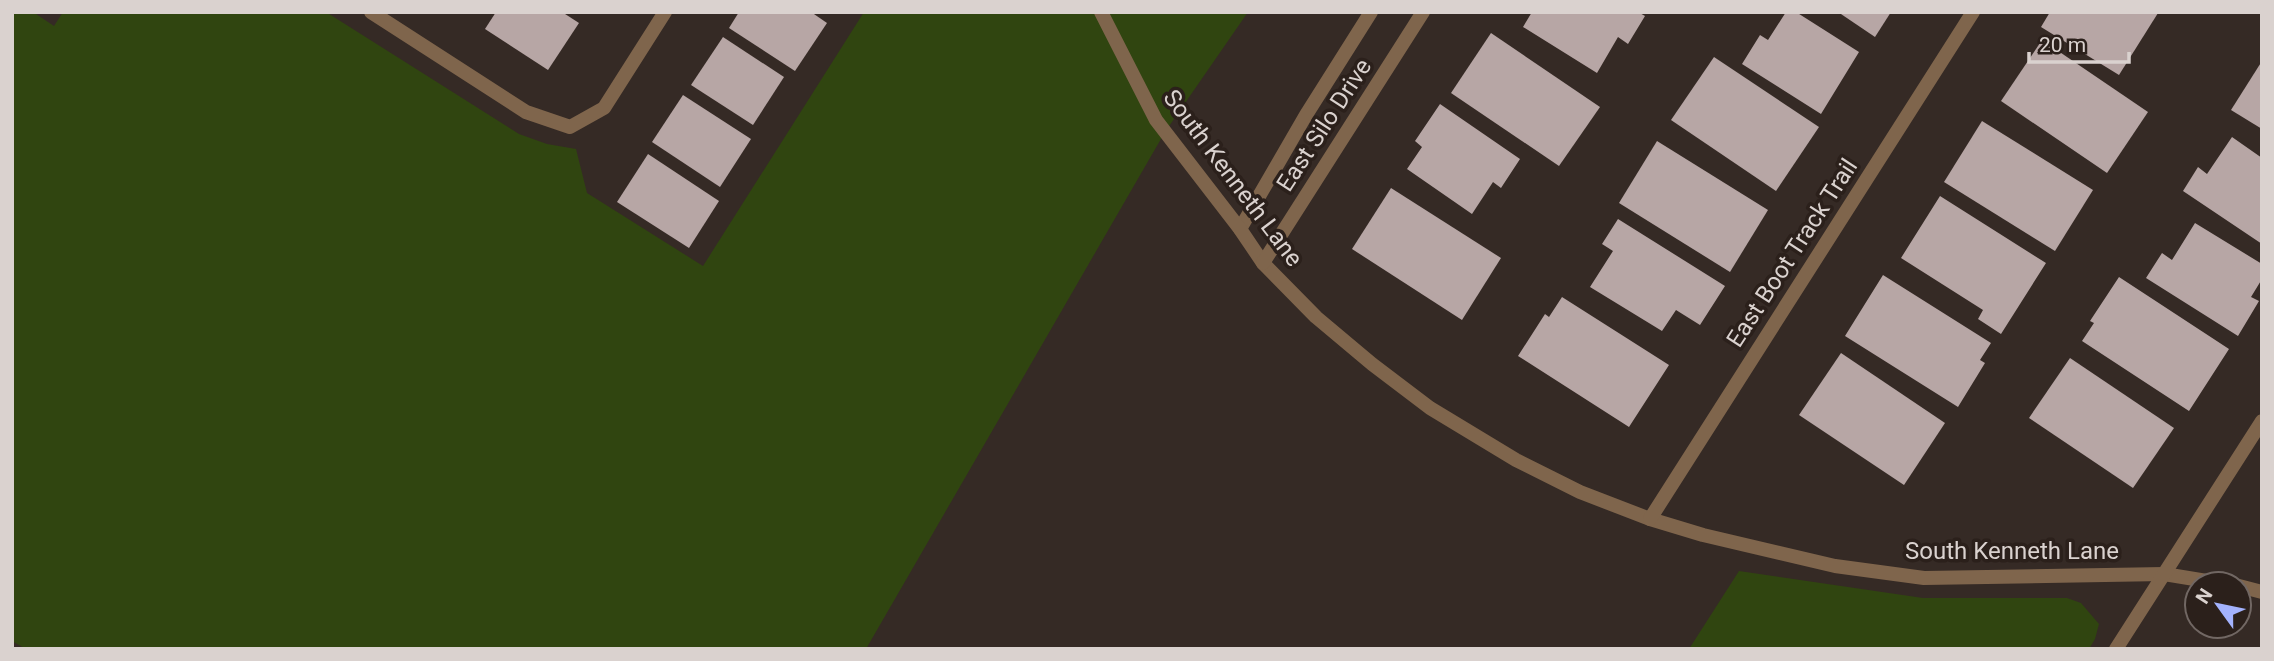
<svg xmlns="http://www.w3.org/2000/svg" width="2274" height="661" font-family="Roboto,sans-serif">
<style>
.green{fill:#304510}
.building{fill:#b7a6a5}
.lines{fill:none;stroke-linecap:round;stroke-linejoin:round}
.lane{stroke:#7f654c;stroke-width:14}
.street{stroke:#7f654c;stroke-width:14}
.labels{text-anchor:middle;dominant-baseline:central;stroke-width:7;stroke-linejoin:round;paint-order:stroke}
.street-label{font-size:24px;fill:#dad2cf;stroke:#2b201b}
</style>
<rect width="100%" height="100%" fill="#352a25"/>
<g class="green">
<path d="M 12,12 L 33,12 L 54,26 L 63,12 L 326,12 L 519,134 L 547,144 L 576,149 L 587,193 L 703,266 L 864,12 L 1248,12 L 1165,132 L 866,649 L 26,649 L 12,641 Z"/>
<path d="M 1739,571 L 1923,598 L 2067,598 L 2081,603 L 2099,624 L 2095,639 L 2089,649 L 1689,649 Z"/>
</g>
<g class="building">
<path d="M 496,12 L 562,12 L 579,23 L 548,70 L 485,29 Z"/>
<path d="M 739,12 L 811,12 L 827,23 L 795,71 L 729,28 Z"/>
<path d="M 1532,12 L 1638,12 L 1645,16 L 1628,44 L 1618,37 L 1597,73 L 1523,27 Z"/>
<path d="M 1786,12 L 1796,12 L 1859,52 L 1821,114 L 1742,64 L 1760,35 L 1768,40 Z"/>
<path d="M 1838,12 L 1891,12 L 1875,37 Z"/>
<path d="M 2050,12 L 2156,12 L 2158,13 L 2119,75 L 2041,27 Z"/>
<path d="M 1491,33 L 1600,107 L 1559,166 L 1451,93 Z"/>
<path d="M 723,37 L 784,77 L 753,125 L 691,85 Z"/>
<path d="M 2042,40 L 2148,112 L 2107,173 L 2001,101 Z"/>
<path d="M 1714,57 L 1819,127 L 1776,191 L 1671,120 Z"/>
<path d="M 2262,61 L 2262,129 L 2231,110 Z"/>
<path d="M 683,95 L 751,139 L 720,187 L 652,142 Z"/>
<path d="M 1440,104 L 1520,159 L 1501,188 L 1493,182 L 1472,214 L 1407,169 L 1422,147 L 1415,141 Z"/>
<path d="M 1982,121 L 2093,190 L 2055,251 L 1944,182 Z"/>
<path d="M 2232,137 L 2262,158 L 2262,244 L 2183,191 L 2198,167 L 2207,174 Z"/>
<path d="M 1657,141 L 1768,210 L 1730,272 L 1619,203 Z"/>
<path d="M 648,154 L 719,201 L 689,248 L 617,202 Z"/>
<path d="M 1391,188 L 1501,258 L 1462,320 L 1352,249 Z"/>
<path d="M 1940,196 L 2046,263 L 2001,334 L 1978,319 L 1983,310 L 1901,258 Z"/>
<path d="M 1618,219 L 1725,286 L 1700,325 L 1676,310 L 1662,331 L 1590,287 L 1613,251 L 1602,244 Z"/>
<path d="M 2195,223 L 2262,264 L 2262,279 L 2251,297 L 2259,301 L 2238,336 L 2146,278 L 2162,253 L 2172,260 Z"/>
<path d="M 1883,275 L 1991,343 L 1980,360 L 1985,363 L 1958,407 L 1845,336 Z"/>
<path d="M 2119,277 L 2229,349 L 2189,411 L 2082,341 L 2094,323 L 2090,321 Z"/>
<path d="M 1562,297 L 1669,365 L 1629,427 L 1518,356 L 1545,314 L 1549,317 Z"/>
<path d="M 1841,353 L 1945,423 L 1904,485 L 1799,415 Z"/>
<path d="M 2070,358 L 2174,428 L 2133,488 L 2029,418 Z"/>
</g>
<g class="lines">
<path class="lane" d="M 1240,229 L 1306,115 L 1371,12"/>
<g class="street">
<path d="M 371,12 L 526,112 L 570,127 L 604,108 L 665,12"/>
<path d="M 1101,12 L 1156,120 L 1240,229 L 1263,263 L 1316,317 L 1372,364 L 1430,408 L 1516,460 L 1580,492 L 1650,519 L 1703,535 L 1835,566 L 1924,578 L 2164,574 L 2225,584"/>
<path d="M 1263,263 L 1423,12"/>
<path d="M 1650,519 L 1973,12"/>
<path d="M 2239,586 L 2262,592"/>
<path d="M 2116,649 L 2262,421"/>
</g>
</g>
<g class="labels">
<g class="street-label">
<text transform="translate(1324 125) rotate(-57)">East Silo Drive</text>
<text transform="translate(1233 178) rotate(53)">South Kenneth Lane</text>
<text transform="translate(1792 253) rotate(-57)">East Boot Track Trail</text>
<text x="2012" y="551">South Kenneth Lane</text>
</g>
</g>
<rect width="2274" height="661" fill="none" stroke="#dad2cf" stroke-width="28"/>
<g transform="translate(2218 605) rotate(303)"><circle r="33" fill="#2b201b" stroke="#716763" stroke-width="2"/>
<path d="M0-5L12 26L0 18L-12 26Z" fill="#a3b2fd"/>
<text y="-10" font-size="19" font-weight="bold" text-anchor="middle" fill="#dad2cf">N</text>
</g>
<path d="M2029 52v10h100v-10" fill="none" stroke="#dad2cf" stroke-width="3.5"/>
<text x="2039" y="52" font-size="21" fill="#dad2cf" stroke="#2b201b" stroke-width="5" paint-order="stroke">20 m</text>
</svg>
